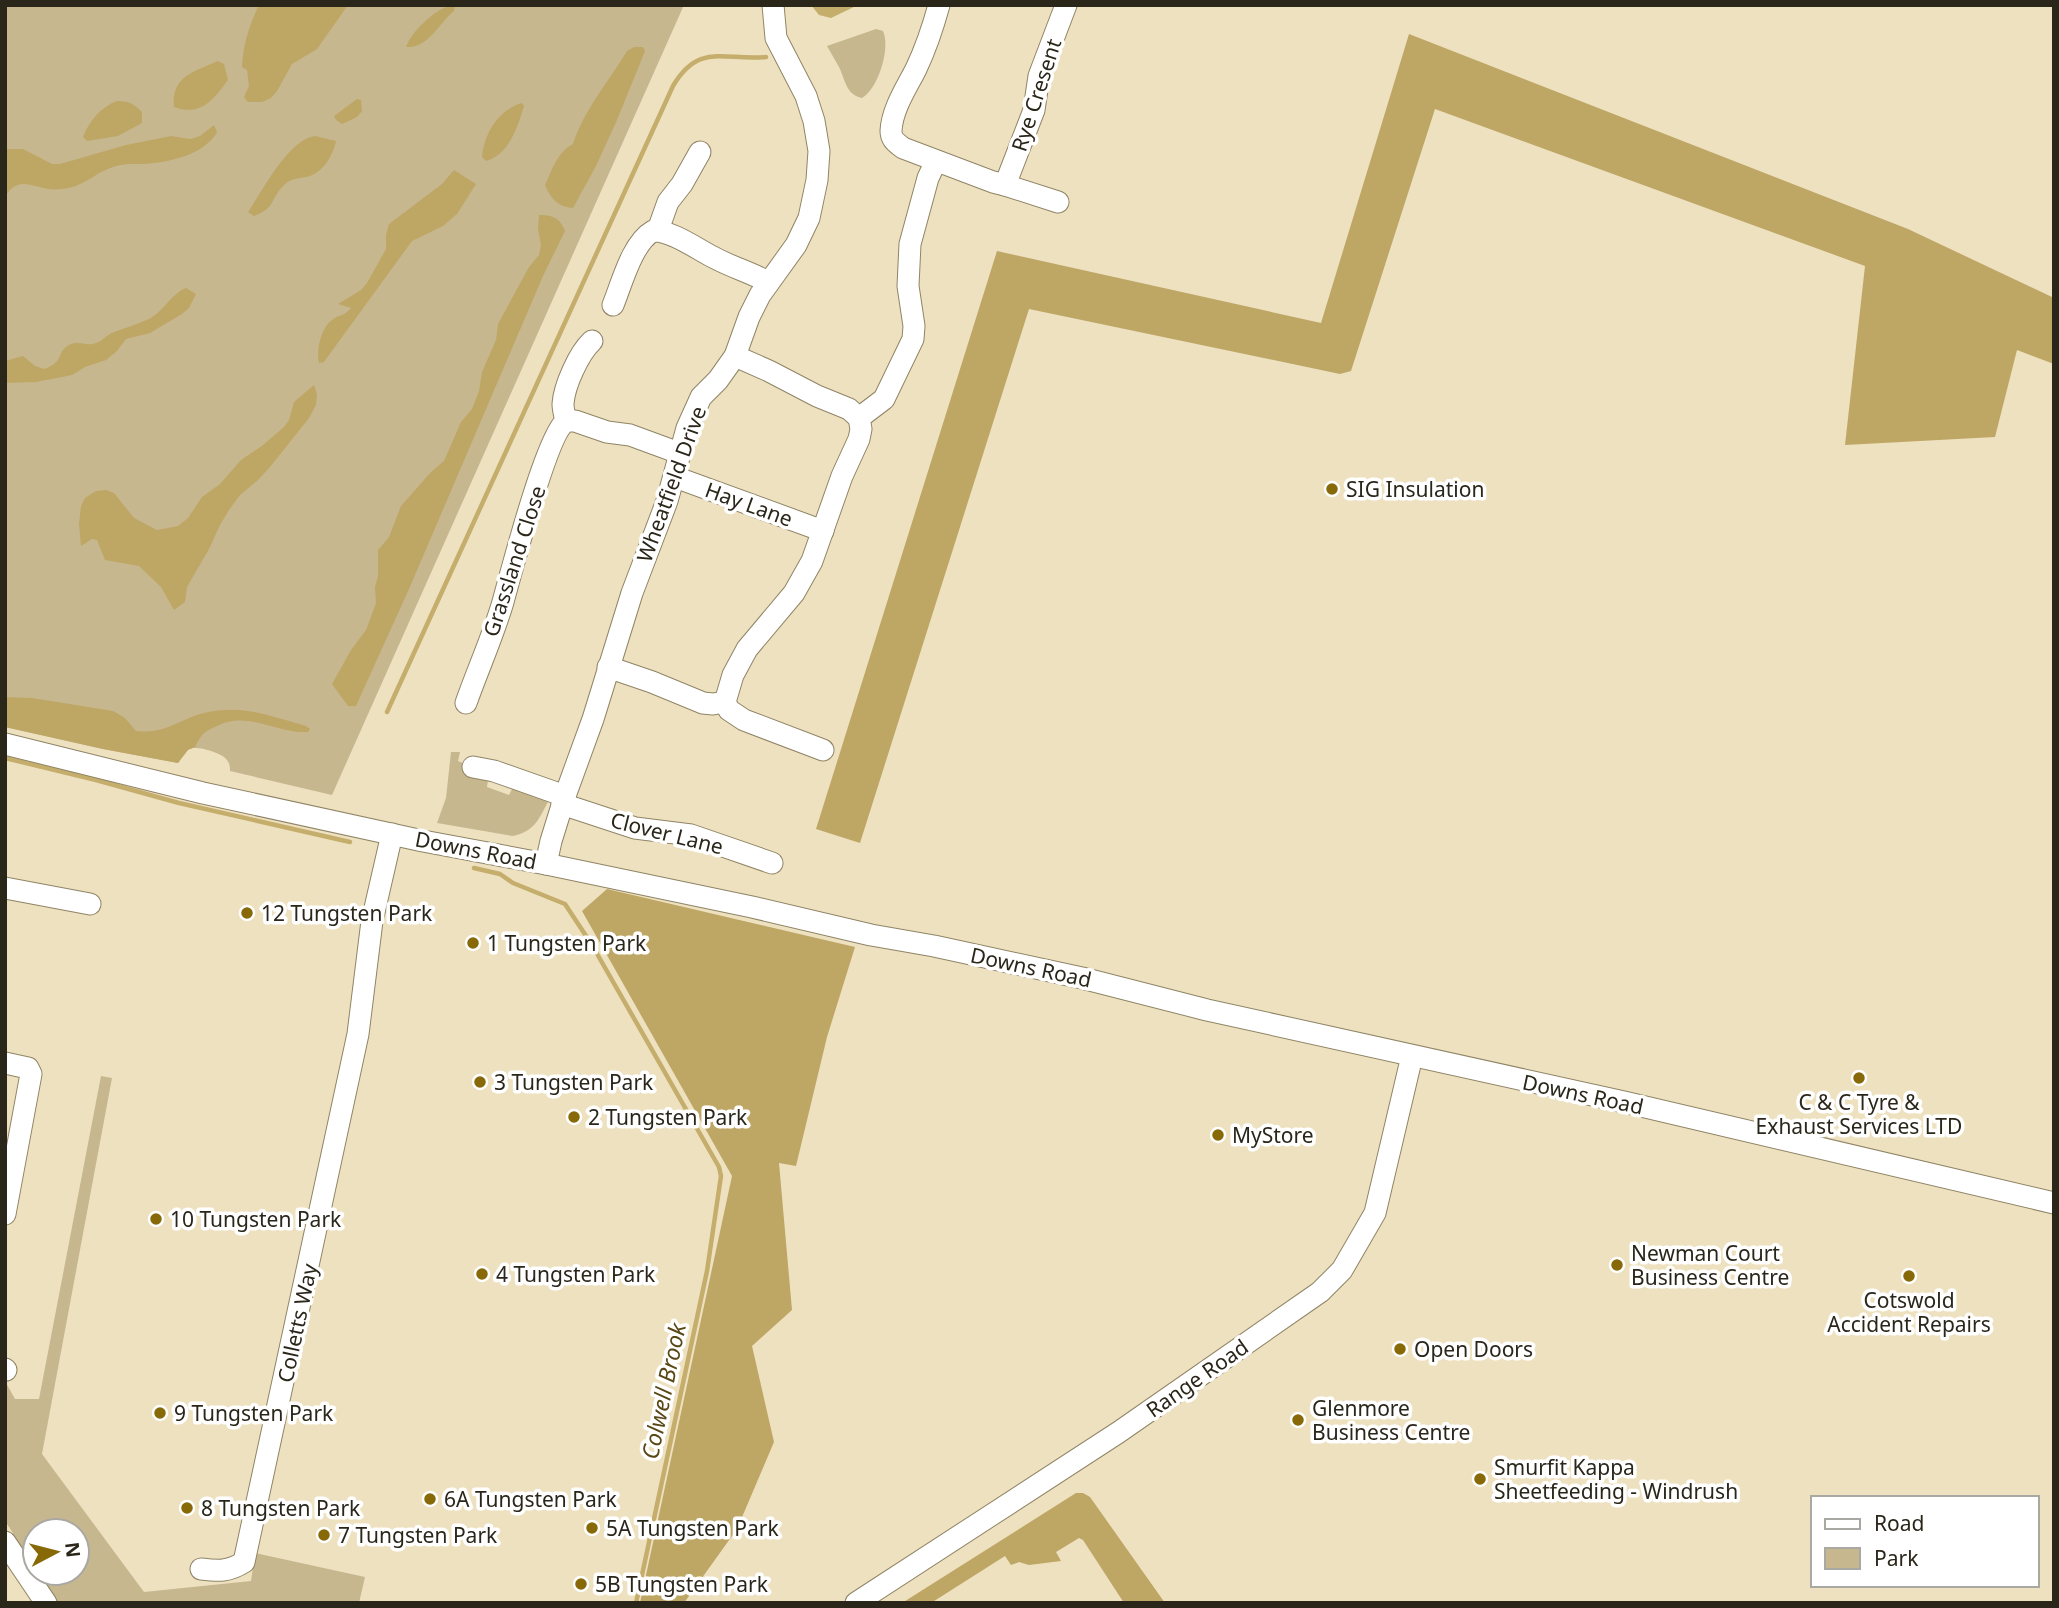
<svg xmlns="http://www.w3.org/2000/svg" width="2059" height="1608" font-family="'Noto Sans',sans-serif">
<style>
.green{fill:#c7b78e}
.forest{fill:#bea665}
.water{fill:#c5ad6c}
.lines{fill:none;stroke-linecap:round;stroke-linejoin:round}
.stream{stroke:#c5ad6c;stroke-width:4.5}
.minor-casing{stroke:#8f8465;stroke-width:23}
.minor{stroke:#fff;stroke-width:21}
.poi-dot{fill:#876a07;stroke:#fff;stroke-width:2.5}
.labels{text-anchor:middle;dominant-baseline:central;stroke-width:7;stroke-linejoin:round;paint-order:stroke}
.street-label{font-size:21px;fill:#2b261a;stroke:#fff}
.poi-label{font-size:21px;fill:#2b261a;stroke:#fff;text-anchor:start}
.water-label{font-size:23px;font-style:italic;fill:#594715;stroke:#fff}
</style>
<rect width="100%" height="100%" fill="#eee1c0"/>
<g class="green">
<path d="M 5,5 L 684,5 L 332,795 L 230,771 C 230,767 230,764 227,760 C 223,753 196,745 189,749 C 185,752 181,759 178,763 L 103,749 L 5,727 Z"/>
<path d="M 876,29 L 883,31 C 891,48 878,89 862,98 C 846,95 845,79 839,67 C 835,60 831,53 827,46 Z"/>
<path d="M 451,752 L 460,752 L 458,761 L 489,774 L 487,787 L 509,795 L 515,783 L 550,798 C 539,818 536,831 513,836 L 437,823 L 446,798 Z"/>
<path d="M 101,1076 L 112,1078 L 42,1454 L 144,1592 L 251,1581 L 255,1553 L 365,1577 L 359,1603 L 53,1603 L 38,1581 L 40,1573 L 77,1573 L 77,1531 L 35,1531 L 35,1565 L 25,1552 L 18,1550 L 12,1541 L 13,1533 L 5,1521 L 5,1381 L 15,1399 L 39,1399 Z"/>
</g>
<g class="forest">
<path d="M 259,5 L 348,5 L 317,49 L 292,64 L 277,91 L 271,98 L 262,102 L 248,102 L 244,97 L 249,86 L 247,70 L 242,67 C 243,44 249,26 259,5 Z"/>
<path d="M 455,5 L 454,11 C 439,23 428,49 406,47 C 411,32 438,5 455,5 Z"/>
<path d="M 1409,34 L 1908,229 L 2054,298 L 2054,364 L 2017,350 L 1995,437 L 1845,445 L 1865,266 L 1435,109 L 1351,371 L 1340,374 L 1029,309 L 860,843 L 816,829 L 997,251 L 1321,323 Z"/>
<path d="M 634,47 L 643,47 L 645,51 L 617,120 L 596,166 L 573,208 C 558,207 551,199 545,185 C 552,170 558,151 573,144 C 584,110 609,81 627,51 Z"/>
<path d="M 218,61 L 224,64 L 228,80 C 214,99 201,117 174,107 C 171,76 194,72 218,61 Z"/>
<path d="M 357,99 L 361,100 L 362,111 L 357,117 L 342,124 L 336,120 L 334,116 Z"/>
<path d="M 117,101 C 129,101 134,104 142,112 L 142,123 L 118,136 L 87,141 L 83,137 C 89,121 101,107 117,101 Z"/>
<path d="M 522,103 L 524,106 C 518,126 509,155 486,161 L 482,157 C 484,134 498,110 522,103 Z"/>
<path d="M 214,125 L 217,132 C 204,155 170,162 145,164 C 134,164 124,163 113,167 C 97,172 86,184 69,188 C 63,189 54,190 48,189 C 31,186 17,176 5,197 L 5,149 L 23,149 L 52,164 L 60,164 L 126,145 L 171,136 L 190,139 L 200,136 Z"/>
<path d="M 315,136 L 336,141 C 333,155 324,171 310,176 C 300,179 292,177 284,185 C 270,199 276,208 254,216 L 248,212 C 263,190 288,140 315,136 Z"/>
<path d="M 454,170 L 476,184 L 457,214 L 443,226 L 412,241 L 329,355 L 324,362 L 319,363 C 316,350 321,328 332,320 C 339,314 344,317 351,308 L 338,304 L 361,290 L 367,283 L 386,249 L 386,235 L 389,224 L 442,184 Z"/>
<path d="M 539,215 C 553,215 560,218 565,231 L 543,276 L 409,589 L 356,706 L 348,706 L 332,684 L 351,650 L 366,630 L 376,603 L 375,587 L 378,576 L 378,550 L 389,537 L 401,506 L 431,472 L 444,461 L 461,422 L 472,409 L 479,391 L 482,372 L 496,340 L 498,324 L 529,267 L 539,255 L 541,245 L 538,229 Z"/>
<path d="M 186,288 L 196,294 L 189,308 L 182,314 L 150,333 L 126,339 L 117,351 L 106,360 L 85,367 L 72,375 L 36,382 L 5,383 L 5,361 L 23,356 L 35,366 L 44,369 C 65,362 56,352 69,345 C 78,340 87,347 96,343 C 103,341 106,335 114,332 C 125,328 138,324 149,319 C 164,311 171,294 186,288 Z"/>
<path d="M 314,385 L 317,394 L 316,405 L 309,418 L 270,467 L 257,481 L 240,495 L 229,510 L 220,525 L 209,549 L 187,587 L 185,602 L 174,610 L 161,587 L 139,566 L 105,560 L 97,540 L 92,539 L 81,546 L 79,524 L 81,506 L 85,498 L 96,491 L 106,490 L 114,493 L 134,518 L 157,530 L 178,526 L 188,518 L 202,497 L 220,484 L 241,460 L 263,445 L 284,427 L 289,420 L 294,402 Z"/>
<path d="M 5,697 L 32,698 L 113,711 L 125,718 L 136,731 C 166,734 178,720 204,713 C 242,704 270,716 306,726 L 310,729 L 308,732 C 278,734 247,710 217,726 C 204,732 202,733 195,747 L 188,750 L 178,763 L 103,749 L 5,727 Z"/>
<path d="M 607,889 L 855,947 L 827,1037 L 796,1166 L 779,1163 L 792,1310 L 752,1346 L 774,1442 L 737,1529 L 684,1603 L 640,1603 L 732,1176 L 582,911 Z"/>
<path d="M 1076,1493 L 1083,1493 L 1090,1497 L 1165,1603 L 1124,1603 L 1083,1540 L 1079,1538 L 1056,1552 L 1061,1561 L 1029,1565 L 1019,1562 L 1011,1565 L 1005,1556 L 931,1603 L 902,1603 Z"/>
</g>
<path class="water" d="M 811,5 L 858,5 L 831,18 L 819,15 Z"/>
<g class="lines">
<g class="stream">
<path d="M 387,712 L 673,86 C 699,42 724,61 766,57"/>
<path d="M 5,758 L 96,780 L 179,803 L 350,842"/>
<path d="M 474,868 L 500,874 L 513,883 L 565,904 L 592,945 L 719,1167 L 721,1176 L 707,1271 L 636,1603"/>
</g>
<defs>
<g id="minor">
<path d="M 939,5 C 933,27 926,48 916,69 C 907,87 892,109 891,131 C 891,140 897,143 903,148 L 993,182 L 1005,185 L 1034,110 L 1039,76 L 1066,5"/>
<path d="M 1005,185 L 1058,202"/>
<path d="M 658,230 L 668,202 L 682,184 L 700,152"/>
<path d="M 613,305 C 622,283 632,243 653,231 C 671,230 697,249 713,257 C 731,267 750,272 768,282"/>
<path d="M 735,356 L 769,371 L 817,396 L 849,409 L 859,418 L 861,429 L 859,439 L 842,476 L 812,561 L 794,593 L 747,649 L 733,675 L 725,702 L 729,710 L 744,720 L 823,750"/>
<path d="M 859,418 L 884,399 L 913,339 L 914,326 L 908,286 L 910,244 L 928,178 L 936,161"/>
<path d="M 566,421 L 575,421 L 607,432 L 630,435 L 679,453"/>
<path d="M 675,477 L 823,531"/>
<path d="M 608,667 L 652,682 L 703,703 L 713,704 L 725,702"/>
<path d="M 466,703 C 478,669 493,636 503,602 C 511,573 547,434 566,421 C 565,416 563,410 563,404 C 564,386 579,353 592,341"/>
<path d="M 5,744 L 203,793 L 423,841 L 546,864 L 752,907 L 871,935 L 934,946 L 1082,978 L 1207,1010 L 1624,1102 L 2054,1203"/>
<path d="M 473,767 L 494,771 L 565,796"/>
<path d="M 562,804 L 635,828 L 691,835 L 772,863"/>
<path d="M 546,864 L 551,841 L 565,796 L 593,719 L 632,593 L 667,501 L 687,428 L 701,397 L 718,380 L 735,356 L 749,317 L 760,295 L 796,245 L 809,218 L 817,180 L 819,151 L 814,121 L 806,96 L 776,38 L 773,5"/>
<path d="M 5,888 L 90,904"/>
<path d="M 5,1063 L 28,1068 L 31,1074 L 5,1214"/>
<path d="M 5,1369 L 6,1370"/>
<path d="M 5,1542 L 46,1603"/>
<path d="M 201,1569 C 219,1571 228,1572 244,1562 L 358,1034 L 372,921 L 392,834"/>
<path d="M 856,1603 L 1119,1432 L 1320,1292 L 1342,1270 L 1375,1213 L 1412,1056"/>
</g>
</defs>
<use href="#minor" class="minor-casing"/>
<use href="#minor" class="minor"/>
</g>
<g class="poi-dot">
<circle cx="1332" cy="489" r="7"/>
<circle cx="247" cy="913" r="7"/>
<circle cx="473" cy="943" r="7"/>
<circle cx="1859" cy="1078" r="7"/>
<circle cx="480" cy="1082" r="7"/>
<circle cx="574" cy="1117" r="7"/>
<circle cx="1218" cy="1135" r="7"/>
<circle cx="156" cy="1219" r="7"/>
<circle cx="1617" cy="1265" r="7"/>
<circle cx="482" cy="1274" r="7"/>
<circle cx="1909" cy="1276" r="7"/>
<circle cx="1400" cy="1349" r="7"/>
<circle cx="160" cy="1413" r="7"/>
<circle cx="1298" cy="1420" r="7"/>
<circle cx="1480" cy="1479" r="7"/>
<circle cx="430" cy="1499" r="7"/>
<circle cx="187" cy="1508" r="7"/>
<circle cx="592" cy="1528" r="7"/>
<circle cx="324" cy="1535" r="7"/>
<circle cx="581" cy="1584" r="7"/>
</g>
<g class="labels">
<g class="street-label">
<text transform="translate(1036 95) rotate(-72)">Rye Cresent</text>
<text transform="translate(671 484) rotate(-70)">Wheatfield Drive</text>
<text transform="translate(749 504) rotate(20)">Hay Lane</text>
<text transform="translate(514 561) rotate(-72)">Grassland Close</text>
<text transform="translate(667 833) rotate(14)">Clover Lane</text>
<text transform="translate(476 850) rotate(11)">Downs Road</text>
<text transform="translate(1031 967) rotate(12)">Downs Road</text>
<text transform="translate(1583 1094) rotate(12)">Downs Road</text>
<text transform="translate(297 1323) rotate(-78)">Colletts Way</text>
<text transform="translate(1197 1378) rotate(-35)">Range Road</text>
</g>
<g class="poi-label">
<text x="1346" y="489">SIG Insulation</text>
<text x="261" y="913">12 Tungsten Park</text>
<text x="487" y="943">1 Tungsten Park</text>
<text x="494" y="1082">3 Tungsten Park</text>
<text x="1859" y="1102" text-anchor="middle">C &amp; C Tyre &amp;<tspan x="1859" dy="24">Exhaust Services LTD</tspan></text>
<text x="588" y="1117">2 Tungsten Park</text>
<text x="1232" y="1135">MyStore</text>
<text x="170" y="1219">10 Tungsten Park</text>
<text x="1631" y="1253">Newman Court<tspan x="1631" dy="24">Business Centre</tspan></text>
<text x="496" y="1274">4 Tungsten Park</text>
<text x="1909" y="1300" text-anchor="middle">Cotswold<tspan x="1909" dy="24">Accident Repairs</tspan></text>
<text x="1414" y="1349">Open Doors</text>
<text x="1312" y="1408">Glenmore<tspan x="1312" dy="24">Business Centre</tspan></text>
<text x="174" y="1413">9 Tungsten Park</text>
<text x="1494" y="1467">Smurfit Kappa<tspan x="1494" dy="24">Sheetfeeding - Windrush</tspan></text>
<text x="444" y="1499">6A Tungsten Park</text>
<text x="201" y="1508">8 Tungsten Park</text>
<text x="606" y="1528">5A Tungsten Park</text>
<text x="338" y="1535">7 Tungsten Park</text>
<text x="595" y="1584">5B Tungsten Park</text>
</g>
<g class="water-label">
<text transform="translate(663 1391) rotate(-78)">Colwell Brook</text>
</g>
</g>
<rect width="2059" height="1608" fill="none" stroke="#2b261a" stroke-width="14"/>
<rect x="1811" y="1496" width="228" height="91" fill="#ffffff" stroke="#aaa8a3" stroke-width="2"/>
<rect x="1825" y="1519" width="35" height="10" fill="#ffffff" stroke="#aaa8a3" stroke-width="2"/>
<text x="1874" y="1531" font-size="21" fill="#2b261a">Road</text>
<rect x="1825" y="1548" width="35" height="21" fill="#c7b78e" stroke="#aaa8a3" stroke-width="2"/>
<text x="1874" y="1566" font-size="21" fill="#2b261a">Park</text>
<g transform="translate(56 1552) rotate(83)"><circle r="33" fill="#ffffff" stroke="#aaa8a3" stroke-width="2"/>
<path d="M0-5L12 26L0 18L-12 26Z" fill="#876a07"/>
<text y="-10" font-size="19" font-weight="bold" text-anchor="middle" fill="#2b261a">N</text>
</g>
</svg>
